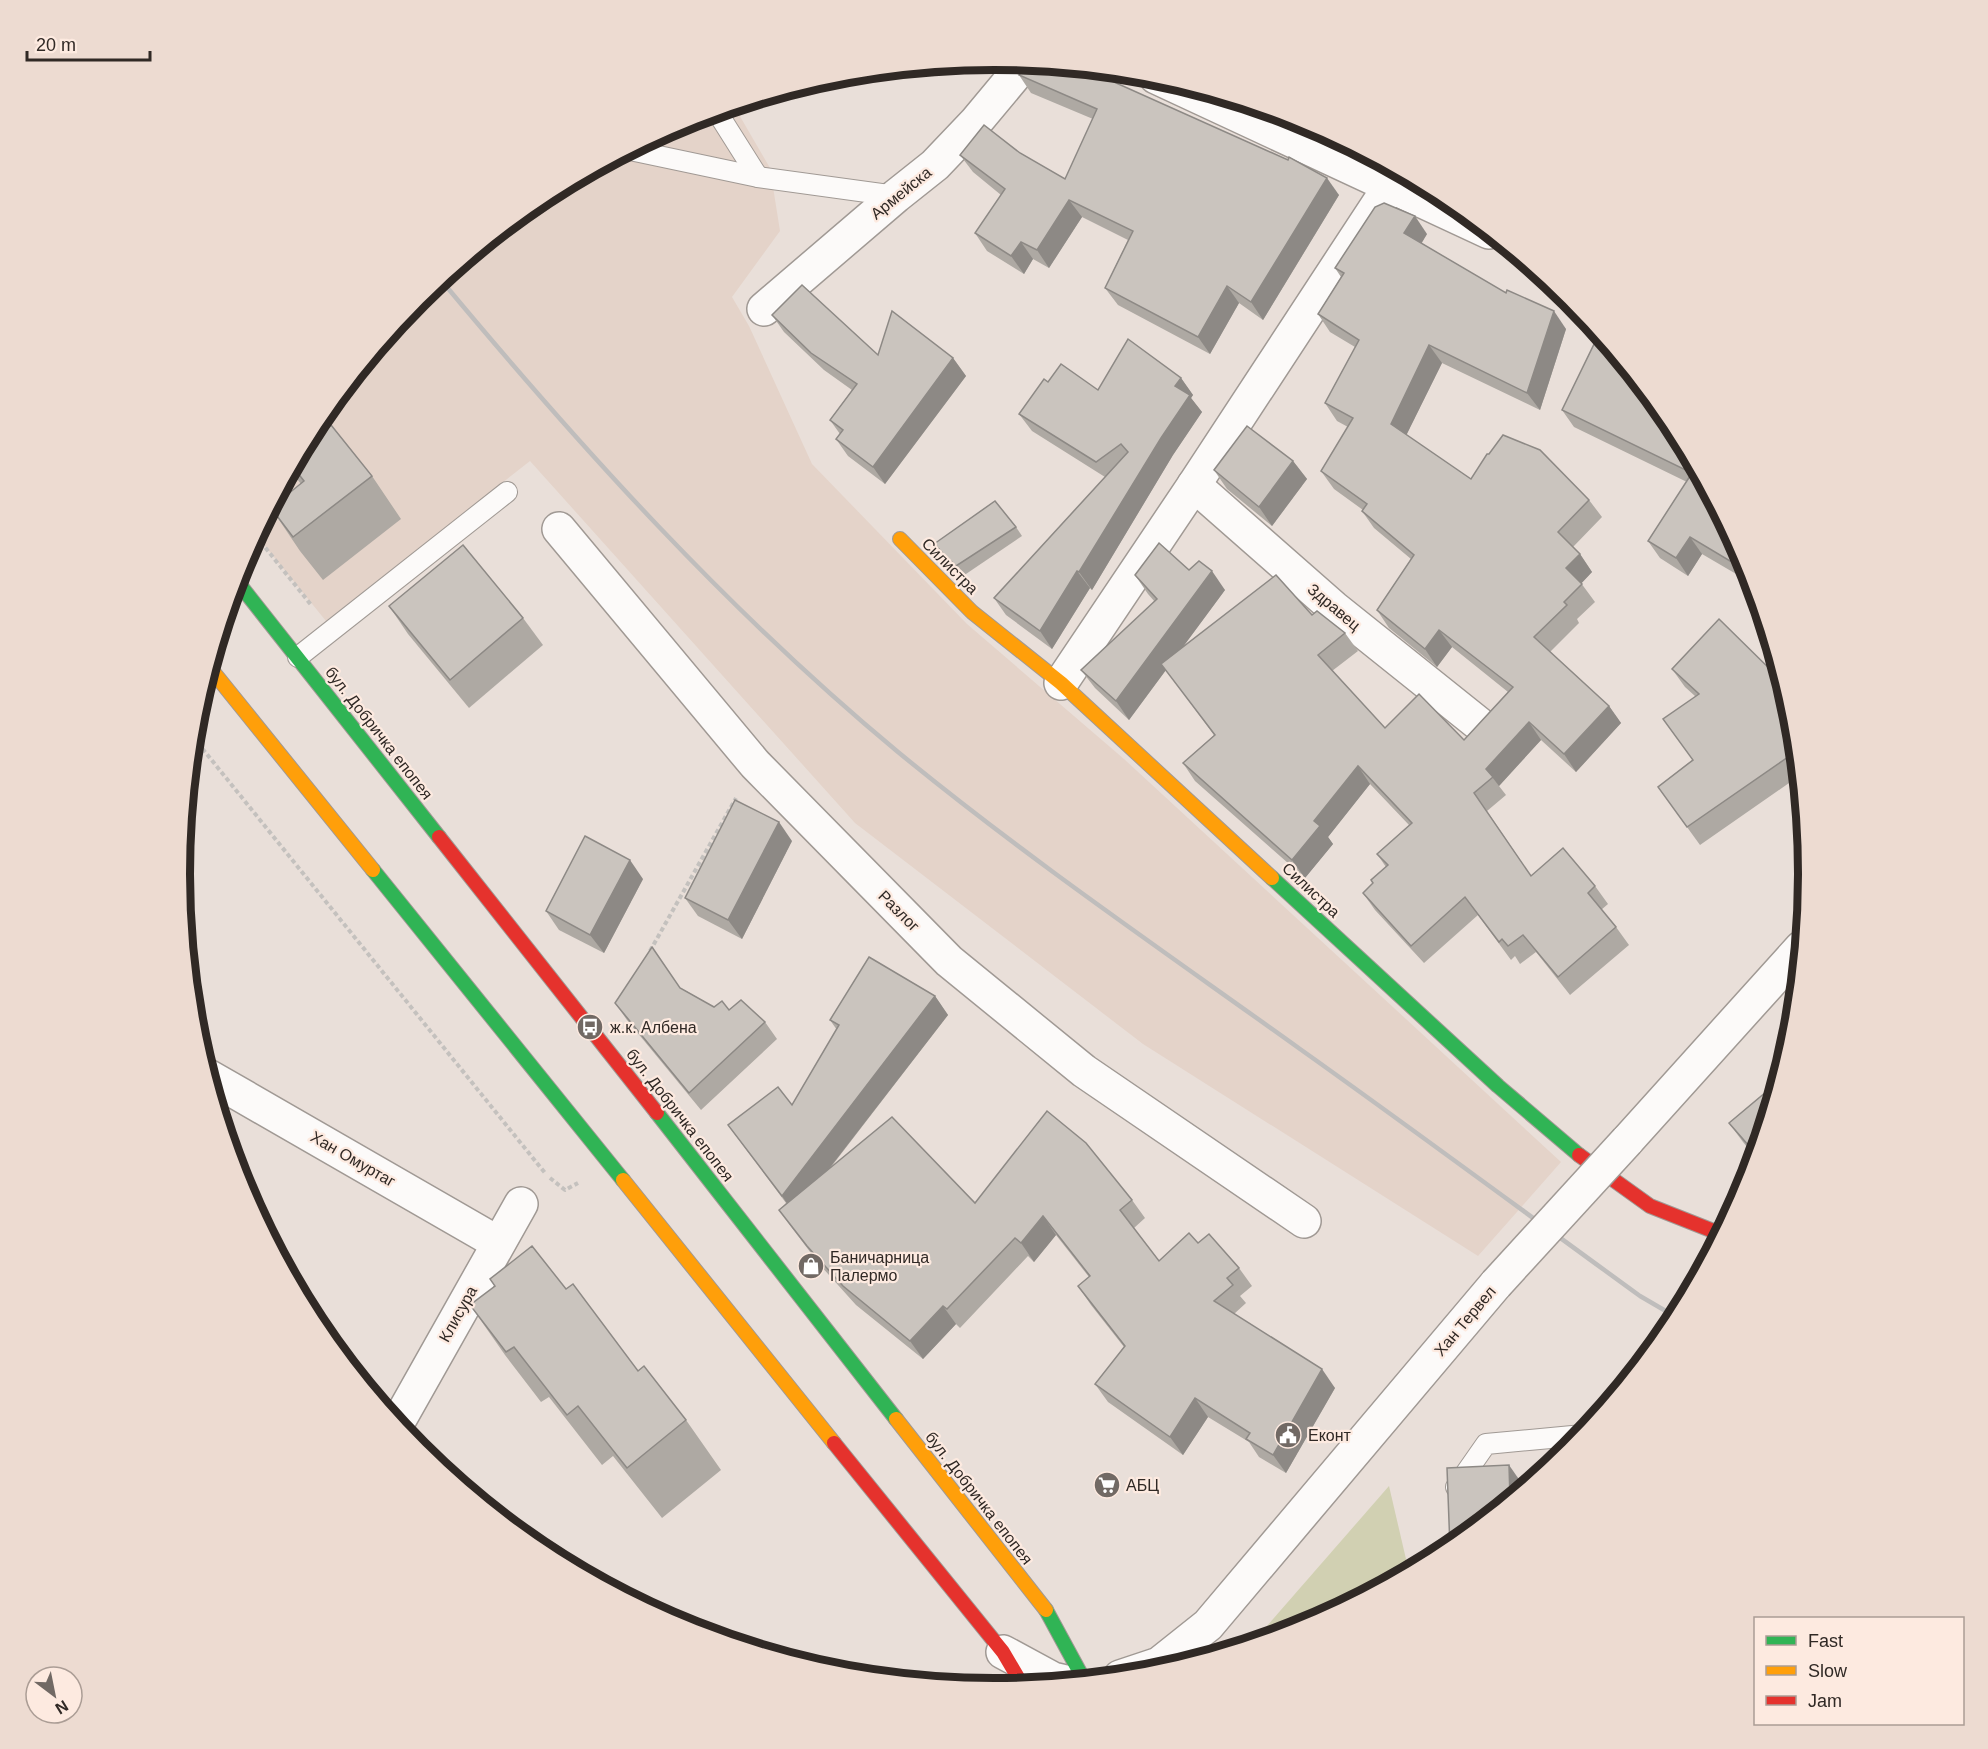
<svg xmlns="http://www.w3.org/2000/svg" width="1988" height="1749" font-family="Arial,sans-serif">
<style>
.built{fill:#e4d3c9}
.green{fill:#d1d0b2}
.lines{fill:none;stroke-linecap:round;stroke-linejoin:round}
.lane-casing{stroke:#a09994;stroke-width:22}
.street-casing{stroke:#a09994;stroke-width:36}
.fast-casing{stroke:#a09994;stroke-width:16}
.slow-casing{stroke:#a09994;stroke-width:16}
.jam-casing{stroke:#a09994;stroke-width:16}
.path{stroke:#c4c1be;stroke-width:4;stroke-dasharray:4.5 3;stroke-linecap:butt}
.lane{stroke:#fcfaf9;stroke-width:20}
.street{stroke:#fcfaf9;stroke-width:33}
.fast{stroke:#30b455;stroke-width:14}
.slow{stroke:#ff9f0a;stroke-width:14}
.jam{stroke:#e5322d;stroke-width:14}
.rail{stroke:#bfbdbc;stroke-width:4.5}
.street-bridge-casing{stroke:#a09994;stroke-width:36;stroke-linecap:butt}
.street-bridge{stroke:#fcfaf9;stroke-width:33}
.wall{fill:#aea9a3}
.shaded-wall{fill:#8d8985}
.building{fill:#cac4be;stroke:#8d8985;stroke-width:1.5}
.labels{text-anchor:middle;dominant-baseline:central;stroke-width:4.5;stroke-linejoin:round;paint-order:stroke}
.street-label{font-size:16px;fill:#302925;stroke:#fdeae0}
.poi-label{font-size:16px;fill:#302925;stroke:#fdeae0;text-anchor:start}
.rim{fill:none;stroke:#302925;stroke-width:8}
</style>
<rect width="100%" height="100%" fill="#e9dfd9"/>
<path class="built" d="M 734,106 L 770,168 L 780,231 L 732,297 L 749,326 L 812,464 L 967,624 L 1124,759 L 1561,1162 L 1478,1256 L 1143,1044 L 855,823 L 530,461 L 326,621 L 256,535 L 317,422 L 418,298 L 542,197 L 683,122 Z"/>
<path class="green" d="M 1389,1486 L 1409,1572 L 1305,1627 L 1260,1641 L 1267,1626 Z"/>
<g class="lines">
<defs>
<g id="lane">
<path d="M 717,112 L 758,177"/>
<path d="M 630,150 L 758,177 L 896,196"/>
<path d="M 298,657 L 507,492"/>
<path d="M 1456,1487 L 1486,1444 L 1583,1435"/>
</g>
<g id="street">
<path d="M 1156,77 L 1489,232"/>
<path d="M 764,309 L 896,196 L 935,165 L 975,123 L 1025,63"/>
<path d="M 1194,485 L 1334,608 L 1479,724"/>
<path d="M 559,529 L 755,764 L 949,961 L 1084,1071 L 1304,1221"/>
<path d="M 1061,683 L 1194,485 L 1390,186"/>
<path d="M 208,1076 L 498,1243"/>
<path d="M 1627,1141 L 1801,948"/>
<path d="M 397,1424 L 521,1204"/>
<path d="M 1003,1652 L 1053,1679 L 1066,1682"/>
<path d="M 1120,1677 L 1159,1664 L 1208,1625 L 1496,1284"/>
</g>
<g id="fast">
<path d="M 236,580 L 439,837"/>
<path d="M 373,870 L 623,1180"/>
<path d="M 1272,878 L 1498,1086 L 1579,1155"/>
<path d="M 657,1113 L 896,1419"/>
<path d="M 1046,1610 L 1084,1680"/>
</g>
<g id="slow">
<path d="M 900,539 L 972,612 L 1061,683 L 1272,878"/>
<path d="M 210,668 L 373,870"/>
<path d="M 623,1180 L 834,1443"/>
<path d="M 896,1419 L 1046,1610"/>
</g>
<g id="jam">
<path d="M 439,837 L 657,1113"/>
<path d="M 1579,1155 L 1650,1206 L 1721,1234"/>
<path d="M 834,1443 L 1003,1652 L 1023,1686"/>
</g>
</defs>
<use href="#lane" class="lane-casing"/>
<use href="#street" class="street-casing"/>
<use href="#fast" class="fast-casing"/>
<use href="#slow" class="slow-casing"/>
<use href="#jam" class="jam-casing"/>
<g class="path">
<path d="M 256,536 L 312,606"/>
<path d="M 193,737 L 545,1173"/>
<path d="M 650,951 L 736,798"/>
<path d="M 550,1178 L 565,1190 L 578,1183"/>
</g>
<use href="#lane" class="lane"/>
<use href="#street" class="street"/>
<use href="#fast" class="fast"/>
<use href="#slow" class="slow"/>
<use href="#jam" class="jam"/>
<path class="rail" d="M 441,280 C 581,448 729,612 898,752 C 1027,858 1165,952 1300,1049 C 1414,1130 1527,1214 1640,1296 L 1676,1317"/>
<defs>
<path id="street-bridge" d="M 1496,1284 L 1627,1141"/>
</defs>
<use href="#street-bridge" class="street-bridge-casing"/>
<use href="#street-bridge" class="street-bridge"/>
</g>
<g class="wall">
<path d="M 1019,75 L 1339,195 L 1263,320 L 1239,303 L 1210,354 L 1118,305 L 1105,288 L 1128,240 L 1082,217 L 1049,268 L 1033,259 L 1024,274 L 987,251 L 975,233 L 1001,195 L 973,172 L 960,155 L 1020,153 L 1065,179 L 1093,119 L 1031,93 Z"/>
<path d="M 1427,234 L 1421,243 L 1566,329 L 1540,410 L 1442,363 L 1406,435 L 1471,479 L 1589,500 L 1602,517 L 1573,547 L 1580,554 L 1592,572 L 1581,583 L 1595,602 L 1577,619 L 1579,623 L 1550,652 L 1609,706 L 1621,723 L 1576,772 L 1541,740 L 1499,786 L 1506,795 L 1487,811 L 1531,876 L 1595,886 L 1608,904 L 1601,910 L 1616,927 L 1629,945 L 1570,995 L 1536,952 L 1520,964 L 1515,956 L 1511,960 L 1478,915 L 1424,963 L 1375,910 L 1363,893 L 1373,883 L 1386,867 L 1377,854 L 1409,825 L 1370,784 L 1328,837 L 1333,844 L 1305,878 L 1195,781 L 1183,763 L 1214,735 L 1166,670 L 1129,720 L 1095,688 L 1081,670 L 1155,602 L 1148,594 L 1135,575 L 1189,570 L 1225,590 L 1182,648 L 1312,615 L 1345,633 L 1358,651 L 1332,671 L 1385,728 L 1464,740 L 1508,692 L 1452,647 L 1437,667 L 1389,628 L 1377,610 L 1411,559 L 1374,528 L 1362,511 L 1363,510 L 1334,489 L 1321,471 L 1348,427 L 1337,421 L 1325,403 L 1355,347 L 1330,332 L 1318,314 L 1341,277 L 1335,268 Z"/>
<path d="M 772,315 L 878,355 L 953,358 L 966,376 L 885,484 L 848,456 L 836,439 L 840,434 L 830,420 L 852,390 L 824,370 L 784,332 Z"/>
<path d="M 1181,378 L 1193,395 L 1191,398 L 1202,412 L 1173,455 L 1092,590 L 1090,588 L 1052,649 L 1006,615 L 994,598 L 1105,477 L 1032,431 L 1019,414 L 1048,382 L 1098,390 Z"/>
<path d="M 1562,410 L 1671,422 L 1743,578 L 1702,554 L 1688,576 L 1660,558 L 1648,541 L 1687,482 L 1574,427 Z"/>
<path d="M 317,422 L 372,476 L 401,519 L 323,580 L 300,551 L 271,508 L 301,484 L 291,471 Z"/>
<path d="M 1293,461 L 1307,479 L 1272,526 L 1227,489 L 1214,470 Z"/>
<path d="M 1016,527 L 1022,536 L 963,576 L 941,554 L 934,544 Z"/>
<path d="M 389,606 L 523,618 L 543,645 L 469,708 L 408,634 Z"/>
<path d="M 1672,669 L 1793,716 L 1799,776 L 1700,845 L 1658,787 L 1692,760 L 1695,696 L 1685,687 Z"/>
<path d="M 792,841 L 742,939 L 698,916 L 685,898 Z"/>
<path d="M 643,879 L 604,953 L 559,930 L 546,911 Z"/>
<path d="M 681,988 L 714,1007 L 729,1010 L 765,1022 L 777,1039 L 701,1110 L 627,1020 L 615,1003 Z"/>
<path d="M 935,996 L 948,1015 L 831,1167 L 975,1203 L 1132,1200 L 1145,1218 L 1134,1228 L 1159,1261 L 1198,1243 L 1239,1268 L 1252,1286 L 1240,1296 L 1246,1303 L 1234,1314 L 1335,1388 L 1286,1473 L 1259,1457 L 1249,1442 L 1208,1417 L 1183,1455 L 1108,1402 L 1095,1384 L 1124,1347 L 1091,1305 L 1078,1286 L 1089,1277 L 1056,1235 L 1034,1262 L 1028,1256 L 960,1328 L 956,1324 L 923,1359 L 856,1305 L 820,1265 L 792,1228 L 779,1210 L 786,1203 L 728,1125 L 792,1105 L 837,1030 L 830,1020 Z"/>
<path d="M 1778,1082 L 1755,1157 L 1743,1142 L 1729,1123 Z"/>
<path d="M 470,1305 L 638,1371 L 686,1420 L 721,1470 L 662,1518 L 613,1456 L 602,1465 L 549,1397 L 541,1402 L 505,1355 Z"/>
</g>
<g class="shaded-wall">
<path d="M 1327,178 L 1339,195 L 1263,320 L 1251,302 Z"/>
<path d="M 1069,200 L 1082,217 L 1049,268 L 1037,250 Z"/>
<path d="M 1415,216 L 1427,234 L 1417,251 L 1404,233 Z"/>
<path d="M 1021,242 L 1033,259 L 1024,274 L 1011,256 Z"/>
<path d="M 1227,286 L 1239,303 L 1210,354 L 1198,337 Z"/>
<path d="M 1554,311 L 1566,329 L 1540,410 L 1527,393 Z"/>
<path d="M 1429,345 L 1442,363 L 1403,442 L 1391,424 Z"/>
<path d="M 953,358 L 966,376 L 885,484 L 873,467 Z"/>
<path d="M 1181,378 L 1193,395 L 1191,398 L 1202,412 L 1173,455 L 1092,590 L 1079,572 L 1161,438 L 1175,386 Z"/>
<path d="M 1293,461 L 1307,479 L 1272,526 L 1259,507 Z"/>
<path d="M 1690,537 L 1702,554 L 1688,576 L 1676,558 Z"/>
<path d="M 1739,549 L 1747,563 L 1749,570 L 1743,578 L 1730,561 Z"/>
<path d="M 1580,554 L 1592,572 L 1579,586 L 1566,568 Z"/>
<path d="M 1077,571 L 1090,588 L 1052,649 L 1040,631 Z"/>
<path d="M 1212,571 L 1225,590 L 1129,720 L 1116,701 Z"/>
<path d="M 1439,630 L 1452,647 L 1437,667 L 1425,649 Z"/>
<path d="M 1609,706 L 1621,723 L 1576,772 L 1564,754 Z"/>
<path d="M 1529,722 L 1541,740 L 1499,786 L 1486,769 Z"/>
<path d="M 1797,754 L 1798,764 L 1793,758 Z"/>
<path d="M 1358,766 L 1370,784 L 1328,837 L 1333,844 L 1305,878 L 1292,860 L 1314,821 Z"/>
<path d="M 779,822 L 792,841 L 742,939 L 728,920 Z"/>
<path d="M 630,860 L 643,879 L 604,953 L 590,935 Z"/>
<path d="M 935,996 L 948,1015 L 794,1214 L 782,1196 Z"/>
<path d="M 1043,1216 L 1056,1235 L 1034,1262 L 1021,1243 Z"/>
<path d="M 943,1306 L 956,1324 L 923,1359 L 910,1341 Z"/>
<path d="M 1322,1369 L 1335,1388 L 1286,1473 L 1273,1455 Z"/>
<path d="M 1195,1398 L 1208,1417 L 1183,1455 L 1170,1437 Z"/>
<path d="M 1509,1465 L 1525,1488 L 1510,1499 Z"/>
</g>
<g class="building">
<path d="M 1027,63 L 1085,69 L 1288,160 L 1289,157 L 1327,178 L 1251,302 L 1227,286 L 1198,337 L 1105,288 L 1133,231 L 1069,200 L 1037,250 L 1021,242 L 1011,256 L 975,233 L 1005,189 L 960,155 L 984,125 L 1020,153 L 1065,179 L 1097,109 L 1019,75 Z"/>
<path d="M 1384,203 L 1415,216 L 1404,233 L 1506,293 L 1507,290 L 1554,311 L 1527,393 L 1429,345 L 1391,424 L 1471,479 L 1487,454 L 1489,454 L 1503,435 L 1540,450 L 1589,500 L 1558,532 L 1580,554 L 1566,568 L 1582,584 L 1564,602 L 1567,605 L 1534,637 L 1609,706 L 1564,754 L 1529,722 L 1486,769 L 1493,777 L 1474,793 L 1531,876 L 1563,848 L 1595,886 L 1588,893 L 1616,927 L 1558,977 L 1523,935 L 1508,946 L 1502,939 L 1499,942 L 1465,897 L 1411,946 L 1363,893 L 1373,883 L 1371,880 L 1388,865 L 1377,854 L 1412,823 L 1358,766 L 1314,821 L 1320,826 L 1292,860 L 1183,763 L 1215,735 L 1161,664 L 1276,575 L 1312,615 L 1317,611 L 1345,633 L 1318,655 L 1385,728 L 1419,694 L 1464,740 L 1513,687 L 1439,630 L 1425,649 L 1377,610 L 1414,555 L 1362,511 L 1367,504 L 1321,471 L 1353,418 L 1325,403 L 1359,340 L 1318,314 L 1344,273 L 1335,268 L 1375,207 Z"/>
<path d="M 802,285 L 878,355 L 892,311 L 953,358 L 873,467 L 836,439 L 843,430 L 830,420 L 857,384 L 811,353 L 772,315 Z"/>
<path d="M 1599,334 L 1671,422 L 1739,549 L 1730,561 L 1690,537 L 1676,558 L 1648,541 L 1692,473 L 1562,410 Z"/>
<path d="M 1128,339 L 1181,378 L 1175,386 L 1190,395 L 1161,438 L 1079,572 L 1077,571 L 1040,631 L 994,598 L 1128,452 L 1121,444 L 1096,462 L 1019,414 L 1044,379 L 1048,382 L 1061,364 L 1098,390 Z"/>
<path d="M 323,415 L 372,476 L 293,537 L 271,508 L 304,481 L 293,467 L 317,422 Z"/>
<path d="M 1247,426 L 1293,461 L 1259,507 L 1214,470 Z"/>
<path d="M 995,501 L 1016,527 L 956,566 L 934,544 Z"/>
<path d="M 1159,543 L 1189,570 L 1199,561 L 1212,571 L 1116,701 L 1081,670 L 1157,599 L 1135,575 Z"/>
<path d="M 463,545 L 523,618 L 450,680 L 389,606 Z"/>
<path d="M 1719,619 L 1783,682 L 1793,716 L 1797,754 L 1793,758 L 1791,755 L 1687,827 L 1658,787 L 1693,760 L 1663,719 L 1699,694 L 1672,669 Z"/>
<path d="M 735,800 L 779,822 L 728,920 L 685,898 Z"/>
<path d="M 585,836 L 630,860 L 590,935 L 546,911 Z"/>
<path d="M 652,947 L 680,988 L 714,1007 L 722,1001 L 729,1010 L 741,1000 L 765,1022 L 689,1093 L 615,1003 Z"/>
<path d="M 869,957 L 935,996 L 782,1196 L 728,1125 L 778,1087 L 792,1105 L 839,1025 L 830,1020 Z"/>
<path d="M 1778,1082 L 1756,1154 L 1729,1123 Z"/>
<path d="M 1047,1111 L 1086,1143 L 1132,1200 L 1120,1210 L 1159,1261 L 1189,1233 L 1198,1243 L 1209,1234 L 1239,1268 L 1227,1278 L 1233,1285 L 1214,1301 L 1322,1369 L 1273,1455 L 1246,1439 L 1250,1433 L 1195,1398 L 1170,1437 L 1095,1384 L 1125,1346 L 1078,1286 L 1090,1276 L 1043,1216 L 1021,1243 L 1015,1238 L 947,1309 L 943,1306 L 910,1341 L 843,1286 L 807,1246 L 779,1210 L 892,1117 L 975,1203 Z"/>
<path d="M 532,1246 L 566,1289 L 573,1284 L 638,1371 L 644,1366 L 686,1420 L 627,1468 L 578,1406 L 567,1415 L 514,1347 L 506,1352 L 470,1305 L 495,1286 L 490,1279 Z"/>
<path d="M 1509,1465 L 1510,1499 L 1450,1548 L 1447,1468 Z"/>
</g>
<defs>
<symbol id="bus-disc" viewBox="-11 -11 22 22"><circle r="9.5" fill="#716964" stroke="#fdeae0"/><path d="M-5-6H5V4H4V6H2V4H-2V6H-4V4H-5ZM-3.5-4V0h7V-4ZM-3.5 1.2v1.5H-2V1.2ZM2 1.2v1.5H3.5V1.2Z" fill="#fff"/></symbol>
<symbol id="shop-disc" viewBox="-11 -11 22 22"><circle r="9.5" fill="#716964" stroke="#fdeae0"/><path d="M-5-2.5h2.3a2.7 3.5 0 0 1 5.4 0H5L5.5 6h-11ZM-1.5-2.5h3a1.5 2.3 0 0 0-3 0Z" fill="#fff"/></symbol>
<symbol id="civic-disc" viewBox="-11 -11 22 22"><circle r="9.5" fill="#716964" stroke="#fdeae0"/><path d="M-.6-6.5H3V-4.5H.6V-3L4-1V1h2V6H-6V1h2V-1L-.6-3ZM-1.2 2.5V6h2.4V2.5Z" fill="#fff"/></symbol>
<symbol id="supermarket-disc" viewBox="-11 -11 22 22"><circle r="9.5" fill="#716964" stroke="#fdeae0"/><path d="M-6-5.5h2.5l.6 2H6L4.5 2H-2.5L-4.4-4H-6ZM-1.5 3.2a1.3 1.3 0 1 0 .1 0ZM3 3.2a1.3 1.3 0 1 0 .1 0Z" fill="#fff"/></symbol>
</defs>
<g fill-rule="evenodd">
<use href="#bus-disc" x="575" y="1012" width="30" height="30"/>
<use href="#shop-disc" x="796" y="1251" width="30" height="30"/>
<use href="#civic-disc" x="1273" y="1420" width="30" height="30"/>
<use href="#supermarket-disc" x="1092" y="1470" width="30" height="30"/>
</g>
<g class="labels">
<g class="street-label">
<text transform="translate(901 193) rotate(-39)">Армейска</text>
<text transform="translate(950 566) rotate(45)">Силистра</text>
<text transform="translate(1334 607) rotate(40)">Здравец</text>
<text transform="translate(379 733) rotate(52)">бул. Добричка епопея</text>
<text transform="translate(1311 890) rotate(43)">Силистра</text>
<text transform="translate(899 911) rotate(45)">Разлог</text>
<text transform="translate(680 1115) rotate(52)">бул. Добричка епопея</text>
<text transform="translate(353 1159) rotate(30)">Хан Омуртаг</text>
<text transform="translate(458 1314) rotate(-61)">Клисура</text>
<text transform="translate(1465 1321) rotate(-50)">Хан Тервел</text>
<text transform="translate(979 1498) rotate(52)">бул. Добричка епопея</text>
</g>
<g class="poi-label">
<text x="610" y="1027">ж.к. Албена</text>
<text x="830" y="1257">Баничарница<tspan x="830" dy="18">Палермо</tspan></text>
<text x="1308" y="1435">Еконт</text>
<text x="1126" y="1485">АБЦ</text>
</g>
</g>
<path d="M0 0H1988V1749H0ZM190 874a804 804 0 1 1 1608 0a804 804 0 1 1-1608 0Z" fill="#eddbd1" fill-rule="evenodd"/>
<path class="rim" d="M190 874a804 804 0 1 1 1608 0a804 804 0 1 1-1608 0Z"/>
<rect x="1754" y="1617" width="210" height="108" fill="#fdeae0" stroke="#ab9d95" stroke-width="1.5"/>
<rect x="1766" y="1636" width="30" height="9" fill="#30b455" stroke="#ab9d95" stroke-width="1.5"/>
<text x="1808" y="1647" font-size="18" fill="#302925">Fast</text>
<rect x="1766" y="1666" width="30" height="9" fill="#ff9f0a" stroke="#ab9d95" stroke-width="1.5"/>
<text x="1808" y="1677" font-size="18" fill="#302925">Slow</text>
<rect x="1766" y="1696" width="30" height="9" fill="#e5322d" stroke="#ab9d95" stroke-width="1.5"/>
<text x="1808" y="1707" font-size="18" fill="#302925">Jam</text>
<g transform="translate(54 1695) rotate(148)"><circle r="28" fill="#fdeae0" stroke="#ab9d95" stroke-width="1.5"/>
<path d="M0-4.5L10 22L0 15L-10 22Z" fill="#716964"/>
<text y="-9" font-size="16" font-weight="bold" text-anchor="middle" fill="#302925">N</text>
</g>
<path d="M27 51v9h123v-9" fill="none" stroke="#302925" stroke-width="3"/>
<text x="36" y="51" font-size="18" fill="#302925" stroke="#fdeae0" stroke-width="4.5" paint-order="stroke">20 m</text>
</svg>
